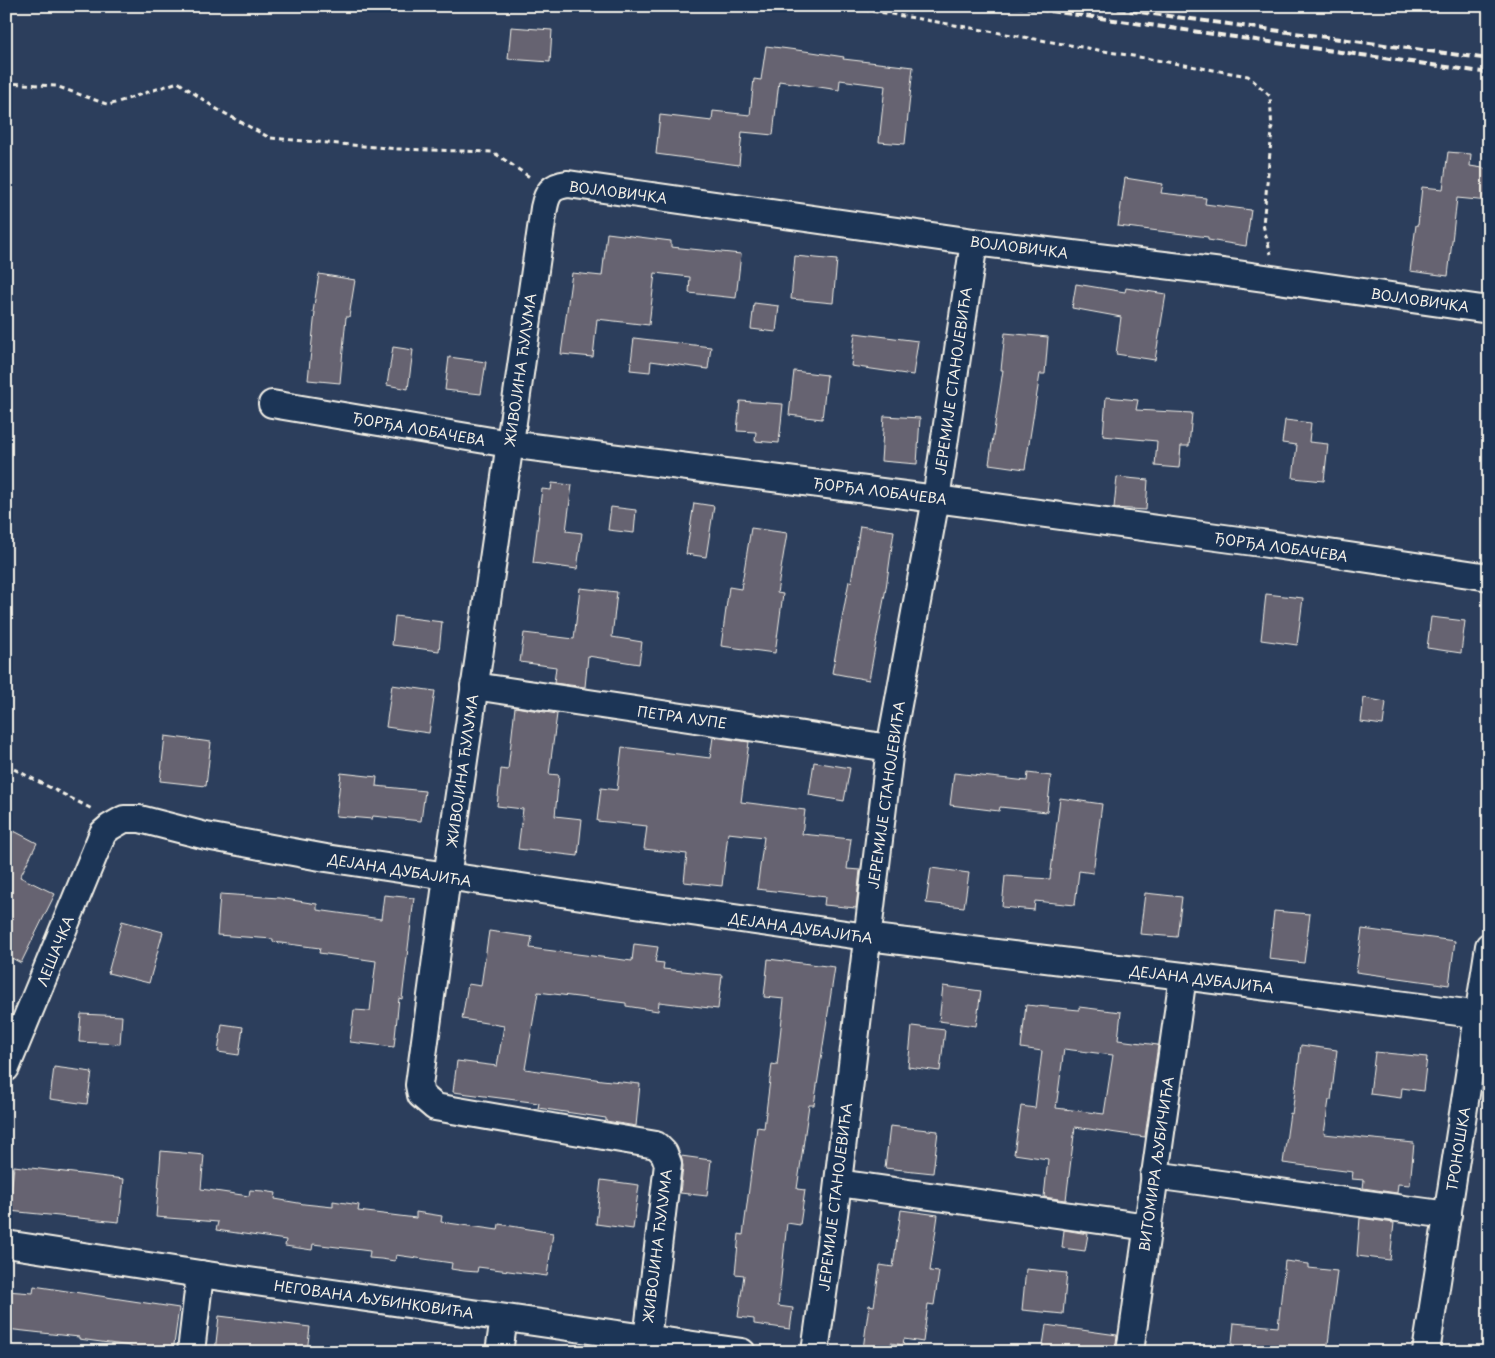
<svg xmlns="http://www.w3.org/2000/svg" width="1495" height="1358" viewBox="0 0 1495 1358" font-family="'Playpen Sans',sans-serif">
<style>
.building{fill:#666371;stroke:#f4f1e8;fill-rule:evenodd}
.lines{fill:none;stroke-linecap:round;stroke-linejoin:round}
.minor-casing{stroke:#f4f1e8;stroke-width:30}
.path{stroke:#f4f1e8;stroke-width:3;stroke-dasharray:5 4;stroke-linecap:butt}
.minor{stroke:#1d3557;stroke-width:26}
.rail{stroke:#f4f1e8;stroke-width:4;stroke-dasharray:8 4;stroke-linecap:butt}
.labels{text-anchor:middle;dominant-baseline:central;stroke-width:4;stroke-linejoin:round;paint-order:stroke}
.street-label{font-size:14px;fill:#f4f1e8;stroke:#1d3557}
</style>
<rect width="100%" height="100%" fill="#2c3e5c"/>
<filter id="ink" filterUnits="userSpaceOnUse"><feTurbulence type="fractalNoise" baseFrequency=".02" numOctaves="2"/><feDisplacementMap in="SourceGraphic" scale="10" xChannelSelector="R" yChannelSelector="G"/><feConvolveMatrix kernelMatrix="1 2 1 2 8 2 1 2 1" color-interpolation-filters="sRGB"/></filter>
<g filter="url(#ink)">
<g class="building">
<polygon points="511,27 552,30 550,62 508,59"/>
<polygon points="766,46 812,52 844,57 843,59 913,67 905,144 879,142 885,86 840,80 839,90 779,81 773,135 742,132 739,165 656,154 660,115 712,121 713,111 750,115 754,79 761,80"/>
<polygon points="1448,152 1471,154 1470,166 1489,169 1489,201 1457,198 1448,276 1410,271 1416,225 1418,225 1422,187 1443,189"/>
<polygon points="1125,178 1163,184 1161,193 1206,198 1205,204 1251,210 1246,246 1208,240 1208,237 1118,226"/>
<polygon points="607,233 671,241 671,247 741,254 736,298 689,293 690,277 655,273 649,325 597,319 593,357 561,354 572,273 602,276"/>
<polygon points="795,256 837,260 833,303 791,299"/>
<polygon points="319,274 355,280 349,317 346,317 340,383 308,380 315,312 313,312"/>
<polygon points="1076,284 1125,292 1126,288 1166,294 1155,360 1116,354 1121,317 1072,308"/>
<polygon points="754,303 779,306 776,332 751,329"/>
<polygon points="855,333 918,341 913,375 851,366"/>
<polygon points="1005,333 1048,337 1045,374 1040,374 1025,469 989,464 1003,370 1001,370"/>
<polygon points="634,338 711,347 708,369 651,361 650,372 630,370"/>
<polygon points="393,347 413,350 408,389 387,385"/>
<polygon points="449,357 486,362 481,394 445,390"/>
<polygon points="794,371 827,375 822,419 789,415"/>
<polygon points="1106,397 1138,400 1136,410 1192,413 1189,446 1181,446 1179,468 1155,466 1157,441 1103,436"/>
<polygon points="740,401 783,404 779,443 755,441 756,432 737,431"/>
<polygon points="884,416 920,418 917,464 881,461"/>
<polygon points="1285,420 1311,423 1309,442 1328,444 1324,481 1293,478 1297,445 1282,443"/>
<polygon points="1117,477 1148,480 1146,510 1114,508"/>
<polygon points="552,483 572,485 566,531 582,533 577,569 533,563 542,489 551,490"/>
<polygon points="694,503 714,506 706,557 686,554"/>
<polygon points="611,507 636,510 634,533 608,530"/>
<polygon points="860,526 894,531 886,588 869,680 832,673 849,581 851,582"/>
<polygon points="751,528 787,533 777,593 783,594 775,653 721,646 729,587 741,589"/>
<polygon points="580,588 617,592 612,637 642,642 639,664 588,656 585,687 554,683 556,667 520,662 524,633 574,639"/>
<polygon points="1266,594 1303,598 1297,645 1261,640"/>
<polygon points="395,616 442,622 439,651 392,645"/>
<polygon points="1431,617 1465,621 1461,653 1427,648"/>
<polygon points="392,685 435,691 429,733 386,727"/>
<polygon points="1364,698 1386,702 1383,725 1361,722"/>
<polygon points="515,707 557,714 549,774 559,775 555,816 582,819 578,856 518,849 523,809 497,806 501,769 508,770"/>
<polygon points="165,736 211,742 206,786 160,781"/>
<polygon points="713,737 749,742 741,802 805,810 802,834 851,839 847,869 860,870 856,908 824,905 825,897 757,889 764,837 728,833 722,886 684,882 687,854 644,849 647,826 597,821 601,788 617,790 622,747 710,758"/>
<polygon points="814,762 850,768 844,801 809,795"/>
<polygon points="341,773 377,777 376,786 425,791 421,821 373,816 372,819 336,816"/>
<polygon points="954,773 1027,781 1028,773 1051,776 1047,812 1000,807 999,811 950,805"/>
<polygon points="1060,798 1102,804 1093,873 1079,871 1075,905 1035,901 1034,910 1002,907 1005,876 1050,879"/>
<polygon points="14,831 37,843 20,877 55,894 21,963 6,955 6,846"/>
<polygon points="931,868 969,873 964,907 926,903"/>
<polygon points="1145,893 1182,897 1177,937 1140,934"/>
<polygon points="220,894 279,898 317,904 317,910 381,919 384,895 414,898 402,999 399,998 394,1047 350,1042 354,1010 370,1011 376,961 319,953 320,948 273,942 273,939 217,935"/>
<polygon points="1274,911 1310,914 1304,963 1269,959"/>
<polygon points="122,921 163,932 149,983 108,973"/>
<polygon points="1362,929 1455,941 1449,985 1356,972"/>
<polygon points="489,931 532,937 530,948 632,961 634,944 658,947 655,962 664,963 663,969 722,975 718,1009 659,1002 658,1011 626,1006 626,1003 538,992 525,1069 602,1080 640,1084 636,1126 606,1121 606,1118 538,1108 539,1103 453,1092 457,1061 497,1066 504,1026 462,1019 468,984 481,986"/>
<polygon points="768,959 835,967 814,1105 809,1105 797,1189 805,1190 800,1225 787,1223 778,1306 793,1308 790,1329 754,1324 754,1319 738,1317 744,1275 735,1274 739,1234 743,1235 757,1127 764,1128 772,1064 777,1065 784,999 764,997"/>
<polygon points="943,986 981,991 976,1026 939,1021"/>
<path d="M1026,1005l53,5v-3l42,5 -3,28 40,5 -13,92 -70,-10 -9,73 -22,-3 4,-38 -34,-5 7,-48 14,2 7,-57 -21,-3zM1064,1049l49,6 -9,59 -48,-6z"/>
<polygon points="81,1014 122,1016 120,1044 79,1042"/>
<polygon points="222,1024 243,1027 239,1055 218,1052"/>
<polygon points="912,1026 945,1030 940,1071 908,1067"/>
<polygon points="1301,1045 1337,1050 1331,1100 1329,1100 1324,1134 1414,1143 1410,1185 1398,1184 1397,1193 1363,1188 1364,1180 1352,1179 1353,1172 1283,1163 1290,1113 1292,1114"/>
<polygon points="1375,1052 1427,1057 1423,1091 1402,1088 1401,1098 1370,1094"/>
<polygon points="54,1067 92,1072 87,1104 50,1099"/>
<polygon points="890,1126 938,1131 933,1173 885,1168"/>
<polygon points="161,1151 204,1155 201,1189 249,1196 250,1190 263,1191 276,1193 275,1199 304,1204 333,1207 333,1201 359,1205 358,1211 416,1218 416,1212 442,1216 441,1222 498,1230 499,1224 553,1233 547,1276 478,1267 477,1272 464,1271 451,1269 452,1263 396,1255 395,1261 381,1259 369,1258 370,1251 313,1244 312,1250 285,1246 286,1240 216,1230 218,1222 156,1217"/>
<polygon points="681,1156 711,1160 707,1196 680,1193 683,1166"/>
<polygon points="14,1166 124,1179 119,1222 9,1211"/>
<polygon points="601,1180 639,1185 633,1229 596,1224"/>
<polygon points="901,1210 938,1215 930,1271 939,1272 934,1305 928,1304 923,1342 904,1339 903,1345 891,1343 890,1352 863,1349 869,1305 874,1306 880,1265 893,1267"/>
<polygon points="1360,1218 1394,1223 1390,1260 1357,1256"/>
<polygon points="1064,1230 1088,1234 1085,1251 1062,1248"/>
<polygon points="1285,1261 1309,1264 1309,1268 1337,1271 1327,1352 1231,1352 1234,1323 1278,1327"/>
<polygon points="1026,1269 1067,1273 1063,1314 1022,1310"/>
<polygon points="34,1286 179,1308 173,1352 131,1348 131,1346 79,1339 79,1337 6,1329 6,1291 33,1293"/>
<polygon points="219,1316 310,1327 307,1352 215,1352"/>
<polygon points="1046,1325 1117,1335 1115,1352 1042,1352"/>
</g>
<g class="lines">
<g class="minor-casing">
<g id="minor">
<polyline points="272,404 509,444 936,499 1261,543 1489,577"/>
<polyline points="474,686 890,748"/>
<polyline points="6,1068 103,833 110,827 124,819 140,819 206,836 326,858 642,905 867,937 1183,976 1489,1016"/>
<polyline points="1154,1175 1448,1215"/>
<polyline points="838,1183 1148,1227"/>
<polyline points="6,1244 200,1274 742,1352"/>
<path d="M647,1339l21,-175 -4,-11 -8,-8 -221,-38 -14,-12 -2,-10 28,-208 97,-669c3,-15 7,-22 24,-24l406,58 248,30 267,38"/>
<polyline points="191,1352 200,1274"/>
<polyline points="499,1352 504,1318"/>
<polyline points="815,1352 835,1207 890,748 936,499 974,242"/>
<polyline points="1130,1352 1183,976"/>
<polyline points="1426,1352 1489,946"/>
</g>
</g>
<g class="path">
<polyline points="837,6 891,14 1248,76 1270,96 1272,131 1263,225 1271,254"/>
<polyline points="6,83 56,86 109,105 178,82 215,108 270,138 398,149 493,152 531,178"/>
<polyline points="6,765 94,810"/>
</g>
<use href="#minor" class="minor"/>
<g class="rail">
<polyline points="1015,6 1489,73"/>
<polyline points="1094,6 1489,59"/>
</g>
</g>
</g>
<g class="labels">
<g class="street-label">
<text transform="translate(618 192) rotate(7)">ВОЈЛОВИЧКА</text>
<text transform="translate(1019 247) rotate(7)">ВОЈЛОВИЧКА</text>
<text transform="translate(1420 300) rotate(8)">ВОЈЛОВИЧКА</text>
<text transform="translate(520 370) rotate(-82)">ЖИВОЈИНА ЋУЛУМА</text>
<text transform="translate(953 381) rotate(-82)">ЈЕРЕМИЈЕ СТАНОЈЕВИЋА</text>
<text transform="translate(419 429) rotate(10)">ЂОРЂА ЛОБАЧЕВА</text>
<text transform="translate(880 491) rotate(7)">ЂОРЂА ЛОБАЧЕВА</text>
<text transform="translate(1281 547) rotate(8)">ЂОРЂА ЛОБАЧЕВА</text>
<text transform="translate(682 717) rotate(8)">ПЕТРА ЛУПЕ</text>
<text transform="translate(462 771) rotate(-82)">ЖИВОЈИНА ЋУЛУМА</text>
<text transform="translate(886 795) rotate(-82)">ЈЕРЕМИЈЕ СТАНОЈЕВИЋА</text>
<text transform="translate(400 870) rotate(9)">ДЕЈАНА ДУБАЈИЋА</text>
<text transform="translate(801 928) rotate(8)">ДЕЈАНА ДУБАЈИЋА</text>
<text transform="translate(55 951) rotate(-68)">ЛЕШАЧКА</text>
<text transform="translate(1202 979) rotate(7)">ДЕЈАНА ДУБАЈИЋА</text>
<text transform="translate(1458 1149) rotate(-81)">ТРОНОШКА</text>
<text transform="translate(1156 1164) rotate(-82)">ВИТОМИРА ЉУБИЧИЋА</text>
<text transform="translate(835 1197) rotate(-83)">ЈЕРЕМИЈЕ СТАНОЈЕВИЋА</text>
<text transform="translate(657 1246) rotate(-83)">ЖИВОЈИНА ЋУЛУМА</text>
<text transform="translate(374 1299) rotate(8)">НЕГОВАНА ЉУБИНКОВИЋА</text>
</g>
</g>
<rect width="1495" height="1358" fill="none" stroke="#1d3557" stroke-width="25"/>
<rect x="12" y="12" width="1470" height="1333" fill="none" stroke="#f4f1e8" stroke-width="2" filter="url(#ink)"/>
</svg>
